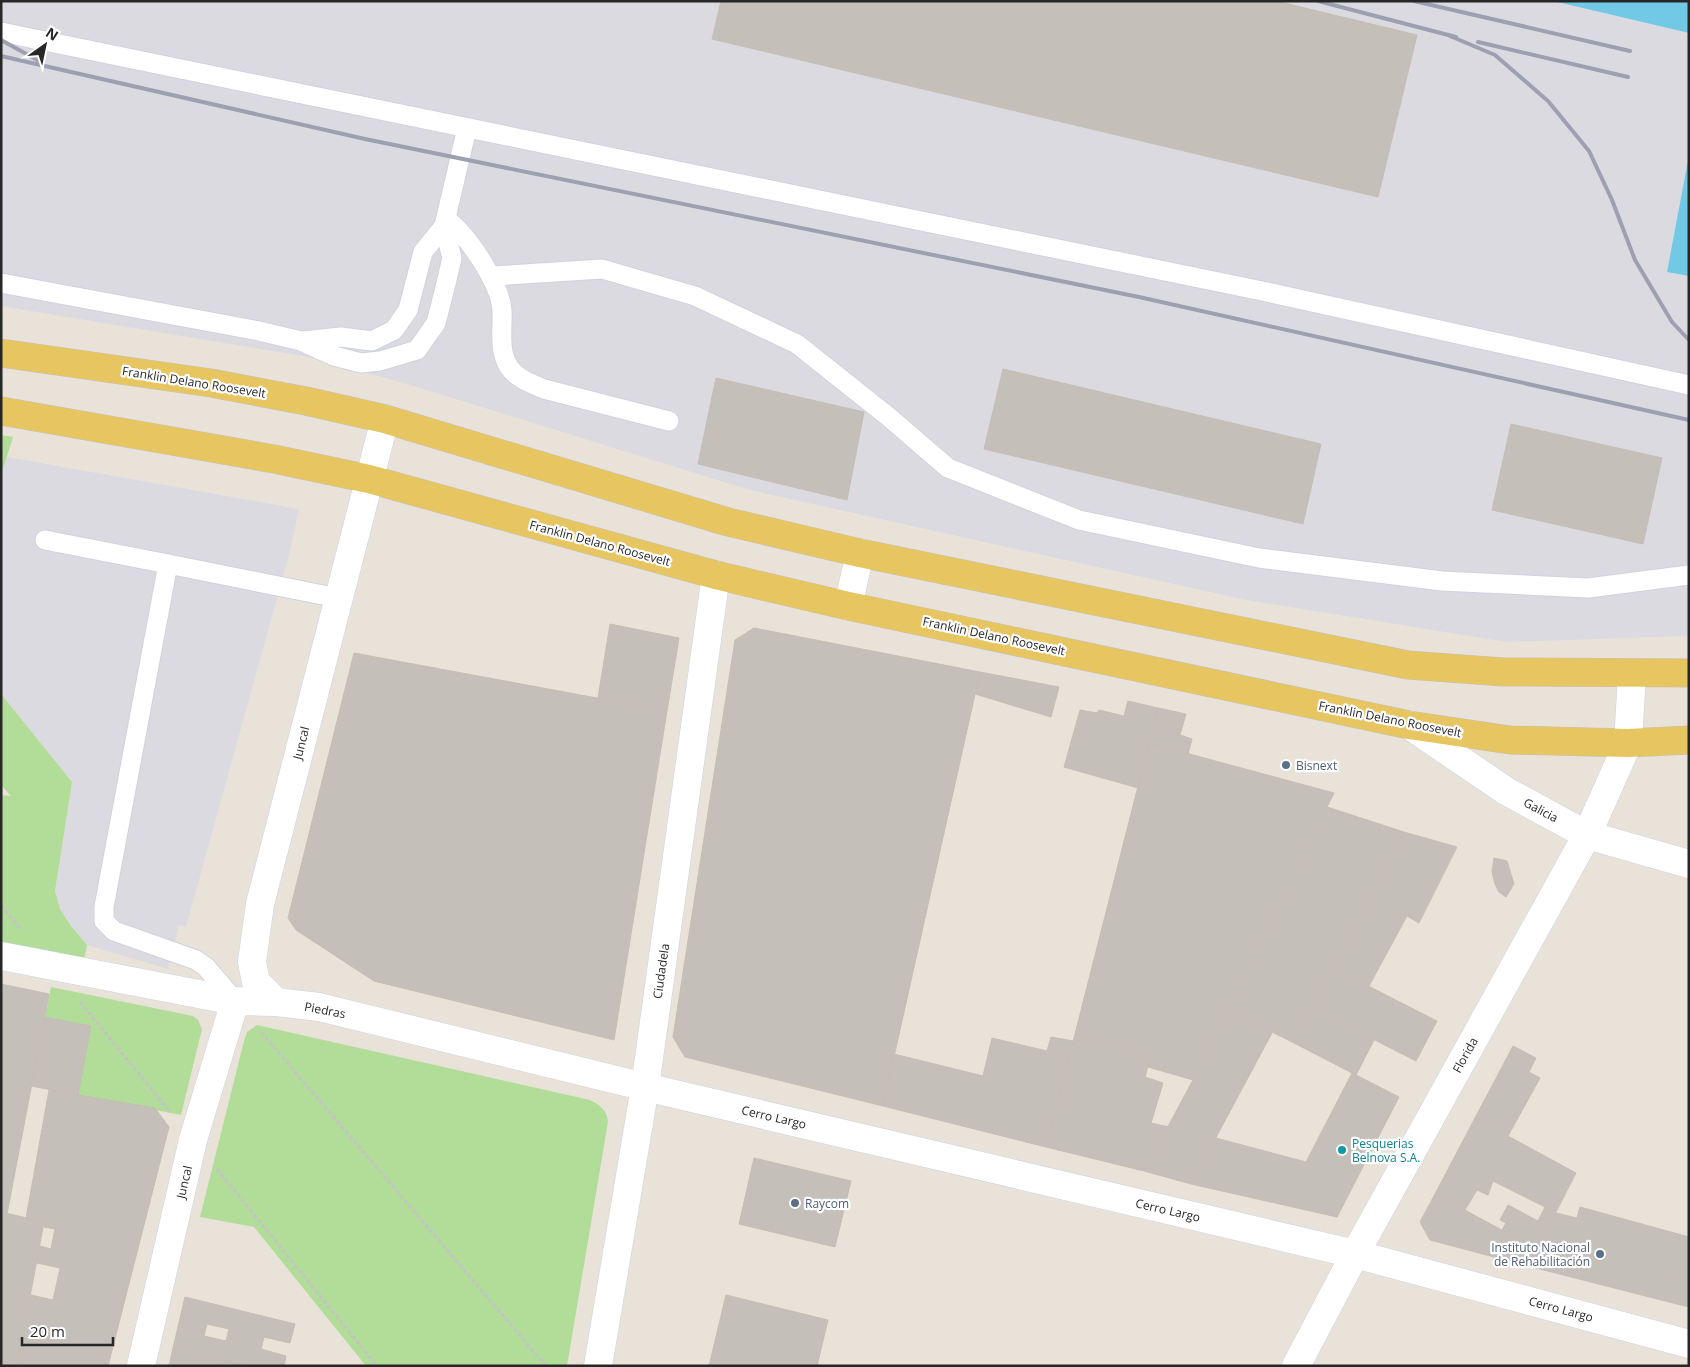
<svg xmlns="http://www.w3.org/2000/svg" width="1690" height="1367" viewBox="0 0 1690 1367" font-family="'Open Sans',sans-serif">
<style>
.industrial{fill:#dcdae1}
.green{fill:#b1dd98}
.water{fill:#71c9e6}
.building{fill:#c4bfb9;stroke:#c4beb3;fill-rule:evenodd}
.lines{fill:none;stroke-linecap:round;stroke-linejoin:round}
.lane-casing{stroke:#cfd2e0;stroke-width:21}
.street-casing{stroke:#cfd2e0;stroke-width:29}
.primary-casing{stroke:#c3c3c3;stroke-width:29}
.path{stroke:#c3c3c3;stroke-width:3;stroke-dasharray:4 2.5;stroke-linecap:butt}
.lane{stroke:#fff;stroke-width:19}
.street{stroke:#fff;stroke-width:28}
.primary{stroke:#e7c560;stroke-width:28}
.rail{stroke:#9da0b1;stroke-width:4}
.service-dot{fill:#5c6f8a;stroke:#fff;stroke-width:2}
.culture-dot{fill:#0f9aa8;stroke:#fff;stroke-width:2}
.labels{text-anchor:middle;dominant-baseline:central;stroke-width:4.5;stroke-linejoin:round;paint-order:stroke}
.street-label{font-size:12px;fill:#272727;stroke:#fff}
.service-label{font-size:12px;fill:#4e5e75;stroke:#fff;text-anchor:start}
.culture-label{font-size:12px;fill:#0d838f;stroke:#fff;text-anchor:start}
</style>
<rect width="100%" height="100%" fill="#e9e2d9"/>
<g class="industrial">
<polygon points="1,1 1553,1 1689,33 1689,155 1667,272 1689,276 1689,636 1507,642 1246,600 750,490 407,384 309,357 1,306"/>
<polygon points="7,457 299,509 290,551 186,927 179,925 168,969 87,945 71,926 60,909 55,891 72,782 1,694 1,475"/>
</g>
<g class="green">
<polygon points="1,435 13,437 1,475"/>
<polygon points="1,694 72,782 55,891 60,909 71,926 87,945 84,960 1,943 1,795 11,796 1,785"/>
<polygon points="51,987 193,1016 198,1020 202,1029 181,1115 78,1095 91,1026 45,1017"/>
<path d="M257,1025l333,75c10,5 17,10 18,22l-41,244h-201l-112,-139 -54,-10 44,-176 3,-9z"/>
</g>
<g class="water">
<polygon points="1553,1 1689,1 1689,33"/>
<polygon points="1689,155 1689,276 1667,272"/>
</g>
<g class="building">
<polygon points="721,1 1276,1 1417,35 1378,197 712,39"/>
<polygon points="1003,369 1321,444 1303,524 984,449"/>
<polygon points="716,378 864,412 847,500 698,464"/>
<polygon points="1511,424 1662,458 1643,544 1492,510"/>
<polygon points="610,624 679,638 667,711 598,698"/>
<polygon points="754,628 980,672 883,1106 685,1057 673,1037 735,640"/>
<polygon points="354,653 667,711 614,1040 374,981 296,930 288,918"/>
<polygon points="980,672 1059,687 1051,717 975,694"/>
<polygon points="1128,701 1158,708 1138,788 1064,767 1080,710 1097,713 1099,710 1124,716"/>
<polygon points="1158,708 1186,714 1180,735 1192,739 1188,754 1149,743"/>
<polygon points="1149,743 1334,793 1193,1080 1148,1067 1151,1055 1075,1034"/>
<polygon points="1327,807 1404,832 1294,1043 1228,1010"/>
<polygon points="1404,832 1457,847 1419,923 1407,916 1369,986 1333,968"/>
<polygon points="1494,858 1507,861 1514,884 1506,897 1499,892 1495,884 1492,872"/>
<polygon points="1333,968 1437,1021 1416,1061 1312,1008"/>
<polygon points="1,984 49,994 7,1214 1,1212"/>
<polygon points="1312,1008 1374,1040 1356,1075 1294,1043"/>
<polygon points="1228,1010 1272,1033 1191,1184 1144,1171 1193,1080"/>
<polygon points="45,1017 91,1026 78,1095 31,1086"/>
<polygon points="1075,1034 1151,1055 1145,1077 1163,1083 1151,1123 1169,1127 1144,1171 1046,1147"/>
<polygon points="1051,1037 1073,1041 1046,1147 883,1106 894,1054 983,1076 992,1038 1047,1051"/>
<polygon points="1513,1046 1536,1058 1529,1072 1540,1078 1508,1136 1475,1118"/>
<polygon points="1352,1073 1399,1097 1337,1217 1191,1184 1216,1138 1306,1162"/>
<polygon points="49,1090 155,1108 169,1127 108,1366 17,1366 31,1295 53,1300 60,1268 37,1263 40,1246 51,1249 55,1229 44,1227 44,1222 26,1218"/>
<polygon points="1475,1118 1576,1173 1537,1249 1502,1230 1506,1223 1500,1220 1508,1205 1538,1221 1545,1207 1493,1181 1488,1195 1477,1190 1465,1210 1435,1194"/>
<polygon points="754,1158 851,1181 835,1247 739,1224"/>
<polygon points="1435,1194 1537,1249 1528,1266 1430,1240 1420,1222"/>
<polygon points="1580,1207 1689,1237 1689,1256 1665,1301 1528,1266 1556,1213 1577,1218"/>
<polygon points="1,1212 44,1222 17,1366 1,1366"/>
<polygon points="1689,1256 1689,1307 1665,1301"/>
<polygon points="726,1295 828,1320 817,1366 709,1366"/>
<path d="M185,1297l110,27 -5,19 -26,-6 -3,12 25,7 -2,10h-39l-72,-18zM207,1324l22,5 -3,12 -22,-5z"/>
<polygon points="173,1348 245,1366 169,1366"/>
</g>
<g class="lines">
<g class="lane-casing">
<g id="lane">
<polyline points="1,32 1267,292 1689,385"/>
<path d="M446,219c21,15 55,65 56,92 1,18 -4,39 7,56 7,11 23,17 35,22l125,32"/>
<polyline points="493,276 602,269 695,296 797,344 890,418 948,468 1079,520 1259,558 1442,581 1588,588 1689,575"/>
<polyline points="1,283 259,331 301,341 334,356 361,363 380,361 417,350 436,323 445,288 452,258 444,226 467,128"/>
<polyline points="303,341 341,337 372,341 394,330 408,310 423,252 444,226"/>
<polyline points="45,540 168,564"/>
<polyline points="235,1001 206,967 196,960 114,931 104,921 104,907 168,564 338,598"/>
</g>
</g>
<g class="street-casing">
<g id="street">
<polyline points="848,606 860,553"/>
<polyline points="1409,725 1506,791 1587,835 1689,864"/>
<polyline points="1,956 235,1001 276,1002 319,1007 645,1087 1355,1254 1689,1344"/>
<polyline points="276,1002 256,982 252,962 260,904 385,419"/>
<polyline points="141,1366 193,1140 235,1001"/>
<polyline points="598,1366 645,1087 716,575"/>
<polyline points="1296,1366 1355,1254 1587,835 1628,743 1632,674"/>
</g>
</g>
<g class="primary-casing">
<g id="primary">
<polyline points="1,353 211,383 306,401 385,419 728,522 860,553 1408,665 1503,672 1689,673"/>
<polyline points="1,411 274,459 369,479 716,575 848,606 1409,725 1510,740 1628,743 1689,740"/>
</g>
</g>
<g class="path">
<polyline points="1,905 21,930"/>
<polyline points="80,1002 170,1112"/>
<polyline points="261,1032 546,1366"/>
<polyline points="217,1169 377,1366"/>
</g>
<use href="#lane" class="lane"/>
<use href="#street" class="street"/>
<use href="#primary" class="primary"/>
<g class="rail">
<polyline points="1318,1 1456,37"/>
<polyline points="1414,1 1630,51"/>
<polyline points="1450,36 1495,55 1548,101 1589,151 1612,200 1635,260 1672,322 1689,340"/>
<polyline points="1,40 41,62"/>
<polyline points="1478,42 1628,77"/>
<polyline points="1,56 365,139 1139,297 1689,420"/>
</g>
</g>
<g class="service-dot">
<circle cx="1286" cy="765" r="5"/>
<circle cx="795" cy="1203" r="5"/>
<circle cx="1600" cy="1254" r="5"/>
</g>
<circle class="culture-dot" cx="1342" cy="1150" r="5"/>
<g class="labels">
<g class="street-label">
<text transform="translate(194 382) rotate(9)">Franklin Delano Roosevelt</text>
<text transform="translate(600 543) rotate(15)">Franklin Delano Roosevelt</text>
<text transform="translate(994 636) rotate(12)">Franklin Delano Roosevelt</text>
<text transform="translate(1390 719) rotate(11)">Franklin Delano Roosevelt</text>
<text transform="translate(301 743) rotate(-76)">Juncal</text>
<text transform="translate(1541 810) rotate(28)">Galicia</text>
<text transform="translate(661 971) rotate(-82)">Ciudadela</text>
<text transform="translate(325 1010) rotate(11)">Piedras</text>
<text transform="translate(1465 1055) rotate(-61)">Florida</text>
<text transform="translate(774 1117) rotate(13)">Cerro Largo</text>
<text transform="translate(184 1182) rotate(-77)">Juncal</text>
<text transform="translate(1168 1210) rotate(13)">Cerro Largo</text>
<text transform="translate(1561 1309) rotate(15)">Cerro Largo</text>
</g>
<g class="service-label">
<text x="1296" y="765">Bisnext</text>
<text x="805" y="1203">Raycom</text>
<text x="1590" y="1247" text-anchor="end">Instituto Nacional<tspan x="1590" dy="14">de Rehabilitación</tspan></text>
</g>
<g class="culture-label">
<text x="1352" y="1143">Pesquerias<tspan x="1352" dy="14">Belnova S.A.</tspan></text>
</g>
</g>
<rect width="1690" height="1367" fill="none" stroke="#272727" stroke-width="5"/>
<g transform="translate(45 45) rotate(33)" stroke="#ffffff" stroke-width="4" paint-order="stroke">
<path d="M0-4L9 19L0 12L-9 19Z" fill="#272727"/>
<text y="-8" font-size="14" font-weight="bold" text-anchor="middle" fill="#272727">N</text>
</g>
<path d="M22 1337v8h91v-8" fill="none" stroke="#272727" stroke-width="2.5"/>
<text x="30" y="1337" font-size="15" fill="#272727" stroke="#ffffff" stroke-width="4" paint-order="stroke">20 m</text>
</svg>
